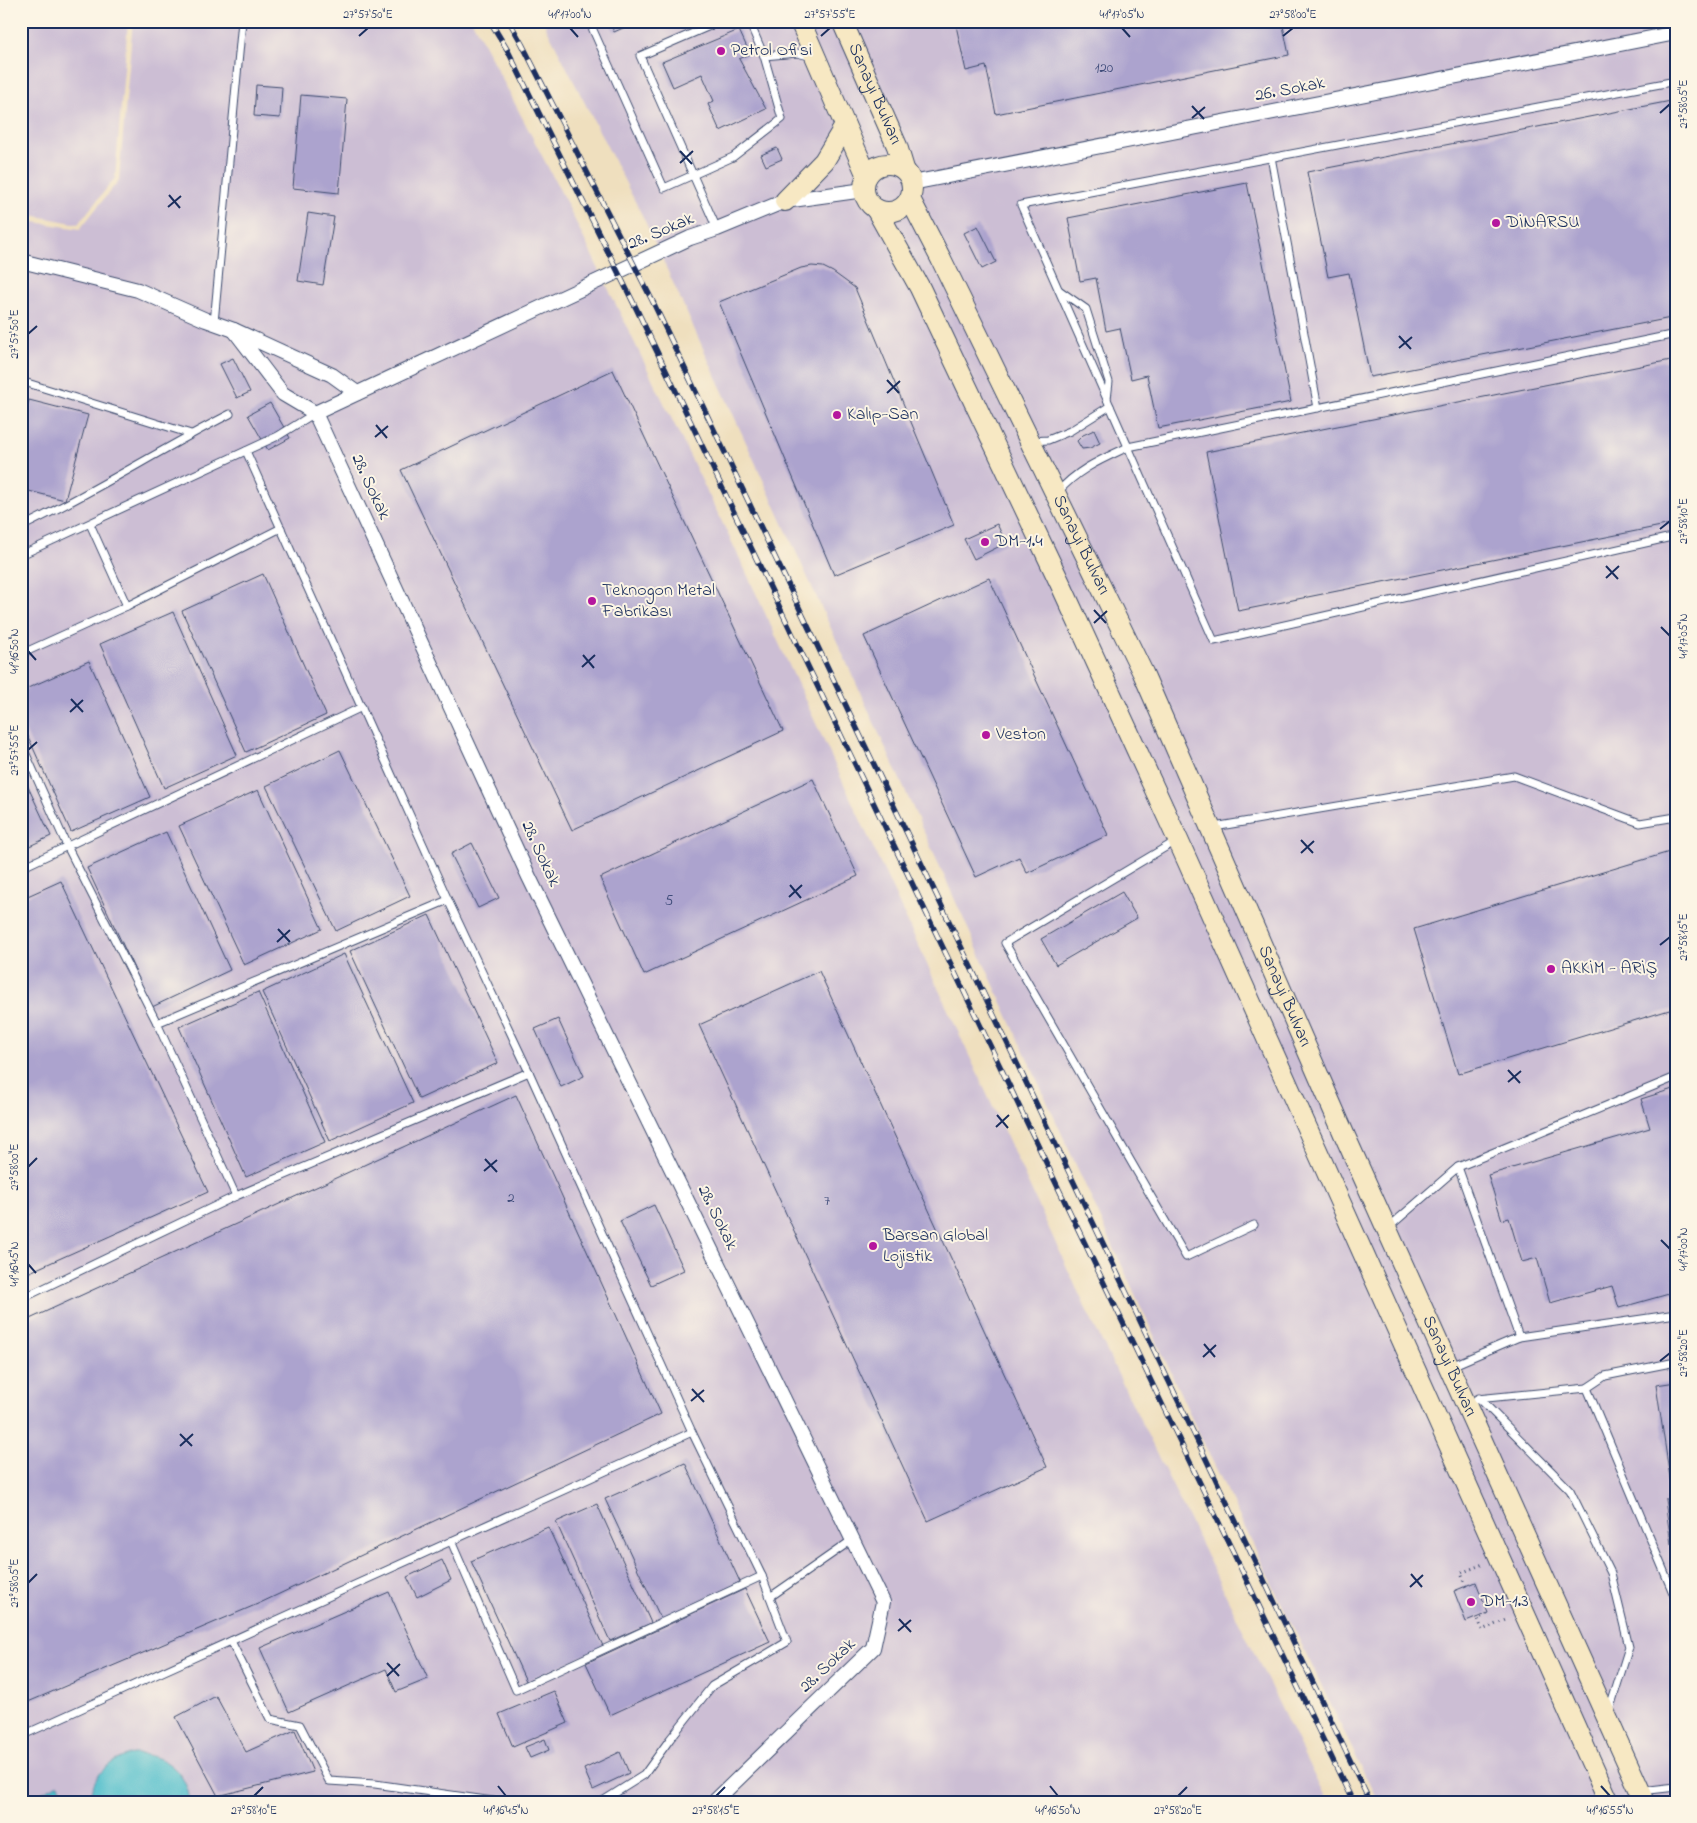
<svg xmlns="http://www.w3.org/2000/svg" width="1697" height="1823" viewBox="0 0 1697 1823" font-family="'Indie Flower',sans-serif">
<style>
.industrial{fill:#ccbed4}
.water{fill:#54c0cd;stroke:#387896}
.building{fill:#aca3ce}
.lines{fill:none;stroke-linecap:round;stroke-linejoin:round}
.service-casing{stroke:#3b496c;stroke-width:9}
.minor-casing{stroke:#3b496c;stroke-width:16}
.secondary-casing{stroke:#3b496c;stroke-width:22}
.path{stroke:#3b496c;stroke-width:3;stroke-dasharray:1 4;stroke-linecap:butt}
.service{stroke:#fff;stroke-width:7}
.minor{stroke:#fff;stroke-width:14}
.secondary{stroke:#f7e8c3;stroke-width:20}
.rail-casing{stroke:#1b2f5e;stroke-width:5.5}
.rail{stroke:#fcf5e5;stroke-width:4;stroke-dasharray:11;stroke-linecap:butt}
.ticks{fill:none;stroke:#1b2f5e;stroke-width:2}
.poi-dot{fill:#b5179e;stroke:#fcf5e5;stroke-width:2}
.labels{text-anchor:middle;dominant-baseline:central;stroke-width:4;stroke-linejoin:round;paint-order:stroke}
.number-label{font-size:15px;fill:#3f4c7a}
.poi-label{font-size:18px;fill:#1b2f5e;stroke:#fcf5e5;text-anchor:start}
.street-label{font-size:18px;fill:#1b2f5e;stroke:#fcf5e5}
.neatline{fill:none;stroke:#1b2f5e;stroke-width:2}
.ticks-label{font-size:12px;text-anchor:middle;fill:#1b2f5e}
</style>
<rect width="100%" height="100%" fill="#fcf5e5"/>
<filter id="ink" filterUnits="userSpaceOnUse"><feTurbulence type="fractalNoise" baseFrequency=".02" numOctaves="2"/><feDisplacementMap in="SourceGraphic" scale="10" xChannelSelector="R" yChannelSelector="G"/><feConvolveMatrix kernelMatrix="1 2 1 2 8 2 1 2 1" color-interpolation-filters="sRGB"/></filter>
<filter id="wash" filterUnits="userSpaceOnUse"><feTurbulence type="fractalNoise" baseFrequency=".0096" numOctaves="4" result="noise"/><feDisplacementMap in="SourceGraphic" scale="20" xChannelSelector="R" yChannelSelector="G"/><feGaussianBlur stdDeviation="1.12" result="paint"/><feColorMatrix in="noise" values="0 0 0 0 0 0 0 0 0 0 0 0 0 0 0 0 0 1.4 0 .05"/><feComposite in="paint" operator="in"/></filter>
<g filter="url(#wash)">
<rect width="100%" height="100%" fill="#efdfbe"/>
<g class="industrial">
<polygon points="21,21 128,21 115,178 78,224 21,213"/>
<polygon points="133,21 472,21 566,202 741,561 1087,1311 1327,1802 21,1802 21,220 80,229 119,180"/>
<polygon points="543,21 1676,21 1676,1802 1378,1802 1192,1419 644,219"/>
</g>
<g class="water">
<path d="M133,1754c30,-1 54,17 57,48h-101c3,-26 19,-42 44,-48z"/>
<polygon points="59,1784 67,1802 24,1802"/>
</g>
<g id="blocks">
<g class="building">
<polygon points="609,21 639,21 614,32"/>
<polygon points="955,21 1282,21 1289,55 996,114 986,66 966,71"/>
<polygon points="739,30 750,54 739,59 766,109 720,131 708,104 714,101 702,74 673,87 662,62"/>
<polygon points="256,85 282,87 280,118 254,116"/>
<polygon points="301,95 347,99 339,193 293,188"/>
<polygon points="1676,100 1676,317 1370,377 1349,273 1328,277 1307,172"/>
<polygon points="777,148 782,159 766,166 761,155"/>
<polygon points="1247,183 1291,402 1158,428 1147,375 1131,379 1120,328 1106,331 1096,278 1080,281 1068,218"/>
<polygon points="308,213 334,217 323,285 298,281"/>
<polygon points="978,226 996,262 982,269 964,233"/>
<polygon points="812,266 823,267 833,272 855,288 954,525 834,575 719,302 801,268"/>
<polygon points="233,358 250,392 237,398 220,364"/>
<polygon points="1676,359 1676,523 1238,611 1206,452"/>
<polygon points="613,370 783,731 572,830 401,470"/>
<polygon points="29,400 88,415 65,500 21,489 21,427"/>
<polygon points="270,403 290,438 268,450 248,415"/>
<polygon points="1094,430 1100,443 1090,448 1082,449 1077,441 1083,435"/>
<polygon points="997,524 1006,543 974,559 964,539"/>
<polygon points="263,574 326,715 246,752 182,611"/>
<polygon points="989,578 1108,835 1027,873 1019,857 976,877 864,636"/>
<polygon points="173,612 237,755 164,788 100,644"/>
<polygon points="89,661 150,797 71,832 21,721 21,691"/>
<polygon points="340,750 410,896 336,931 266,786"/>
<polygon points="21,772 51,836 21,850"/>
<polygon points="813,779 858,876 644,975 600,878"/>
<polygon points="258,790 322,929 244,965 179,826"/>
<polygon points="166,832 230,970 152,1007 87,868"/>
<polygon points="472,843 499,898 478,908 451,854"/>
<polygon points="1676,850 1676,1008 1458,1074 1414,929"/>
<polygon points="61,881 208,1192 21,1276 21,899"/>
<polygon points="1122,892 1137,918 1056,965 1041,939"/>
<polygon points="429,915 498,1063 419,1099 350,951"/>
<polygon points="344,954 413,1103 330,1141 262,992"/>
<polygon points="819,971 1047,1467 928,1521 699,1025"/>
<polygon points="258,992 325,1142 246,1177 179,1027"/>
<polygon points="558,1019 584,1076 561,1087 535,1029"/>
<polygon points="1676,1088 1676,1292 1619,1308 1612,1286 1550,1303 1537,1258 1522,1262 1509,1218 1502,1220 1488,1175 1650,1128 1641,1099"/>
<polygon points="516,1095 661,1414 260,1603 21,1705 21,1323"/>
<polygon points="654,1205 684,1270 651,1285 620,1221"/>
<polygon points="1676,1382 1676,1544 1671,1544 1665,1499 1673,1498 1656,1385"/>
<polygon points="685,1463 740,1582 661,1619 605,1499"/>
<polygon points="597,1504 651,1623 610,1641 556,1522"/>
<polygon points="548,1527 603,1646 526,1681 471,1561"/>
<polygon points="442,1560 451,1580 417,1597 407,1577"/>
<polygon points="1476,1582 1488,1613 1466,1622 1454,1591"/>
<polygon points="745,1589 770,1642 610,1715 586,1663"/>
<polygon points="389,1592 428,1679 396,1692 386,1669 289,1712 260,1648"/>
<polygon points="554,1691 568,1723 513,1747 499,1714"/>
<polygon points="216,1696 246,1752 295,1730 313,1772 218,1796 176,1717"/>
<polygon points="545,1739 549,1750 530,1758 525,1747"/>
<polygon points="620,1752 629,1773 593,1790 584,1769"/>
</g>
</g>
</g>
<g filter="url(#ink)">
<use href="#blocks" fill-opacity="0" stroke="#3b496c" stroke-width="1"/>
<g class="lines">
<g class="service-casing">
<g id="service">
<polyline points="589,21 664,188 733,157 782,119 764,56"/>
<polyline points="749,21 764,56 797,53 813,57"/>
<polyline points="1676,81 1021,205 1214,641 1676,536"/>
<polyline points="1271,157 1318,408"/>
<polyline points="717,229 640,56 721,21"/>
<polyline points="1059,290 1086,309 1109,382 1107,399"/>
<polyline points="214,323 242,21"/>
<polyline points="21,381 191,434"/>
<polyline points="1032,441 1048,440 1070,431 1110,406"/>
<polyline points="246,451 448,900 529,1072 692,1432 762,1576 787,1642 712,1686 670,1739 644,1775 601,1802"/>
<path d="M1057,493c21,-24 43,-33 71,-46l548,-113"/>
<polyline points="90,524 127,606"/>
<path d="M21,527c72,-34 138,-77 209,-113"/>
<polyline points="21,555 278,436 315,413"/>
<polyline points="21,654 127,606 281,528"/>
<polyline points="21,743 67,846 157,1023 236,1196"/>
<polyline points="1214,827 1514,776 1640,823 1676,817"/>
<polyline points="1176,841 1005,943 1186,1257 1254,1225"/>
<polyline points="21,868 362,707"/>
<polyline points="157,1023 448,900"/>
<polyline points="1458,1167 1519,1337 1676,1314"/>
<polyline points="1389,1227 1458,1167 1676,1077"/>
<polyline points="21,1299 236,1196 529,1072"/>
<polyline points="1449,1367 1519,1337"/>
<polyline points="1587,1388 1676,1600"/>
<polyline points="1479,1398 1570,1490 1611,1573 1629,1647 1609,1711"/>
<polyline points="1477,1399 1587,1388 1605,1376 1676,1362"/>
<polyline points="451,1541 516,1690 762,1576"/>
<polyline points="770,1597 852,1540"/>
<polyline points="231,1641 270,1719 300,1725 329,1781 375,1784 500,1802"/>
<polyline points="21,1736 692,1432"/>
<polyline points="1641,1791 1676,1787"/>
</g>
</g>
<g class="minor-casing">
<g id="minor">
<polyline points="912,183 1676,33"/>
<polyline points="21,261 138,290 206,320 234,330"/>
<polyline points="315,413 283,394 234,330 332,375 357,393"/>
<polyline points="714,1802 873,1648 883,1602 529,877 315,413 690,238 717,229 785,201 864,190"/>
</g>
</g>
<g class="secondary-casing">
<g id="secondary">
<polyline points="800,21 867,176"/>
<path id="s1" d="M842,21l55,125 7,23"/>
<circle cx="888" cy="188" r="24"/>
<path id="s2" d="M910,199l31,60 202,414 201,461 301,668"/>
<polyline points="785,201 824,161 845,126"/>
<polyline points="876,209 920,288 1060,583 1178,840 1609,1802"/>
</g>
</g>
<g class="path">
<polyline points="1466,1586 1461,1573 1483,1564"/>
<polyline points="1486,1614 1478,1619 1482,1630 1508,1619"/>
</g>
<use href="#service" class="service"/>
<use href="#minor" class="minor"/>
<use href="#secondary" class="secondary"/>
<g class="rail-casing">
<g id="rail">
<polyline points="490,21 508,51 636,308 1353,1802"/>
<polyline points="509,21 522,44 653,302 1370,1802"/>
</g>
</g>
<use href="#rail" class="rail"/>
</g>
</g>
<path class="ticks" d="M570,28l8,9M1122,28l8,9M359,36l9,-8M821,36l9,-8M1283,36l10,-8M1192,106l12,13M1660,113l10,-9M1192,118l13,-11M680,151l12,13M680,163l13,-12M169,195l11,13M168,207l13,-11M28,334l9,-8M1399,336l12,13M1399,348l13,-11M887,380l12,13M887,393l13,-12M376,425l11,13M375,437l13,-11M1660,529l10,-8M1606,566l12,13M1606,578l13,-12M1094,610l12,13M1094,623l13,-12M1661,627l9,9M28,651l8,9M583,655l11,13M582,667l13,-12M71,699l12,13M70,712l13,-12M28,750l9,-8M1301,840l12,13M1301,853l13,-12M790,885l11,13M789,897l13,-12M278,929l12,13M277,942l13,-12M1660,945l10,-8M1508,1070l12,13M1508,1082l13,-11M997,1115l11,13M996,1127l13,-12M485,1159l12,13M28,1167l9,-9M484,1171l13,-11M1661,1240l9,9M28,1264l8,9M1204,1344l11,13M1203,1357l13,-12M1660,1361l10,-8M692,1389l12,13M691,1401l13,-11M180,1434l12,12M180,1446l13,-12M1411,1574l11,13M28,1583l9,-9M1410,1587l13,-12M899,1619l12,13M898,1631l13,-11M387,1663l12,13M387,1676l13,-12M498,1786l8,10M1050,1786l8,10M1601,1786l9,10M254,1796l9,-9M716,1796l9,-9M1178,1796l9,-9"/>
<g class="poi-dot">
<circle cx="721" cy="51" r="5"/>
<circle cx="1496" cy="223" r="5"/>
<circle cx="837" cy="415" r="5"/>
<circle cx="985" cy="542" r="5"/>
<circle cx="592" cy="601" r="5"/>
<circle cx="986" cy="735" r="5"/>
<circle cx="1551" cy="969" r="5"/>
<circle cx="873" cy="1246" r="5"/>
<circle cx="1471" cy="1602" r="5"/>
</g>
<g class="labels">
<g class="number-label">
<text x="1104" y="68">120</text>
<text x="669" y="901">5</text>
<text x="511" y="1198">2</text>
<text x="827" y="1201">7</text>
</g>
<g class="poi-label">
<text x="731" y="51">Petrol Ofisi</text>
<text x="1506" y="223">DİNARSU</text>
<text x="847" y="415">Kalıp-San</text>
<text x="995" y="542">DM-1.4</text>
<text x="602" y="591">Teknogon Metal<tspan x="602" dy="21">Fabrikası</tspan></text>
<text x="996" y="735">Veston</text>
<text x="1561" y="969">AKKİM - ARİŞ</text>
<text x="883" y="1236">Barsan Global<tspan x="883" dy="21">Lojistik</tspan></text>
<text x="1481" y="1602">DM-1.3</text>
</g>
<g class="street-label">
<text transform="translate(1290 90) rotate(-11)">26. Sokak</text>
<text stroke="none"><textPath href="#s1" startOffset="80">Sanayi Bulvarı</textPath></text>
<text transform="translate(661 232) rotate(-23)">28. Sokak</text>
<text transform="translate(370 487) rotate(65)">28. Sokak</text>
<text stroke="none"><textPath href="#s2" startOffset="386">Sanayi Bulvarı</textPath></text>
<text transform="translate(540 854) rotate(65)">28. Sokak</text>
<text stroke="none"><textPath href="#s2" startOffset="881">Sanayi Bulvarı</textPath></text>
<text transform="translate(717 1218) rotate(64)">28. Sokak</text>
<text stroke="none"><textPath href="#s2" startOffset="1286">Sanayi Bulvarı</textPath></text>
<text transform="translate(828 1666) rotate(-44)">28. Sokak</text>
</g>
</g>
<rect width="1697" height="1823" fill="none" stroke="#fcf5e5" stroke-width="55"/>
<rect x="28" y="28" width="1642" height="1768" class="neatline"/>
<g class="ticks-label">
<text x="368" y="18">27°57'50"E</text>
<text x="570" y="18">41°17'00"N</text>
<text x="830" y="18">27°57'55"E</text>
<text x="1122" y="18">41°17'05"N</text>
<text x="1293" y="18">27°58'00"E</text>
<text transform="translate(1683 104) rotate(-90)" y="4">27°58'05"E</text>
<text transform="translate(14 334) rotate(-90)" y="4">27°57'50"E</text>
<text transform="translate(1683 521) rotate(-90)" y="4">27°58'10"E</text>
<text transform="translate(1683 636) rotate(-90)" y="4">41°17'05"N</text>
<text transform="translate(14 651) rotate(-90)" y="4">41°16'50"N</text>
<text transform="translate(14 750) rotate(-90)" y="4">27°57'55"E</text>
<text transform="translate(1683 937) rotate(-90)" y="4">27°58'15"E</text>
<text transform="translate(14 1167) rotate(-90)" y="4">27°58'00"E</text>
<text transform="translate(1683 1249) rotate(-90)" y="4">41°17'00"N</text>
<text transform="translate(14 1264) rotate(-90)" y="4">41°16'45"N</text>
<text transform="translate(1683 1353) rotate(-90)" y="4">27°58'20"E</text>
<text transform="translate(14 1583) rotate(-90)" y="4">27°58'05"E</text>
<text x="254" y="1814">27°58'10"E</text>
<text x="506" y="1814">41°16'45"N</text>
<text x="716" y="1814">27°58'15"E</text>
<text x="1058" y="1814">41°16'50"N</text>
<text x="1178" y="1814">27°58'20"E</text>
<text x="1610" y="1814">41°16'55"N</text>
</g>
</svg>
